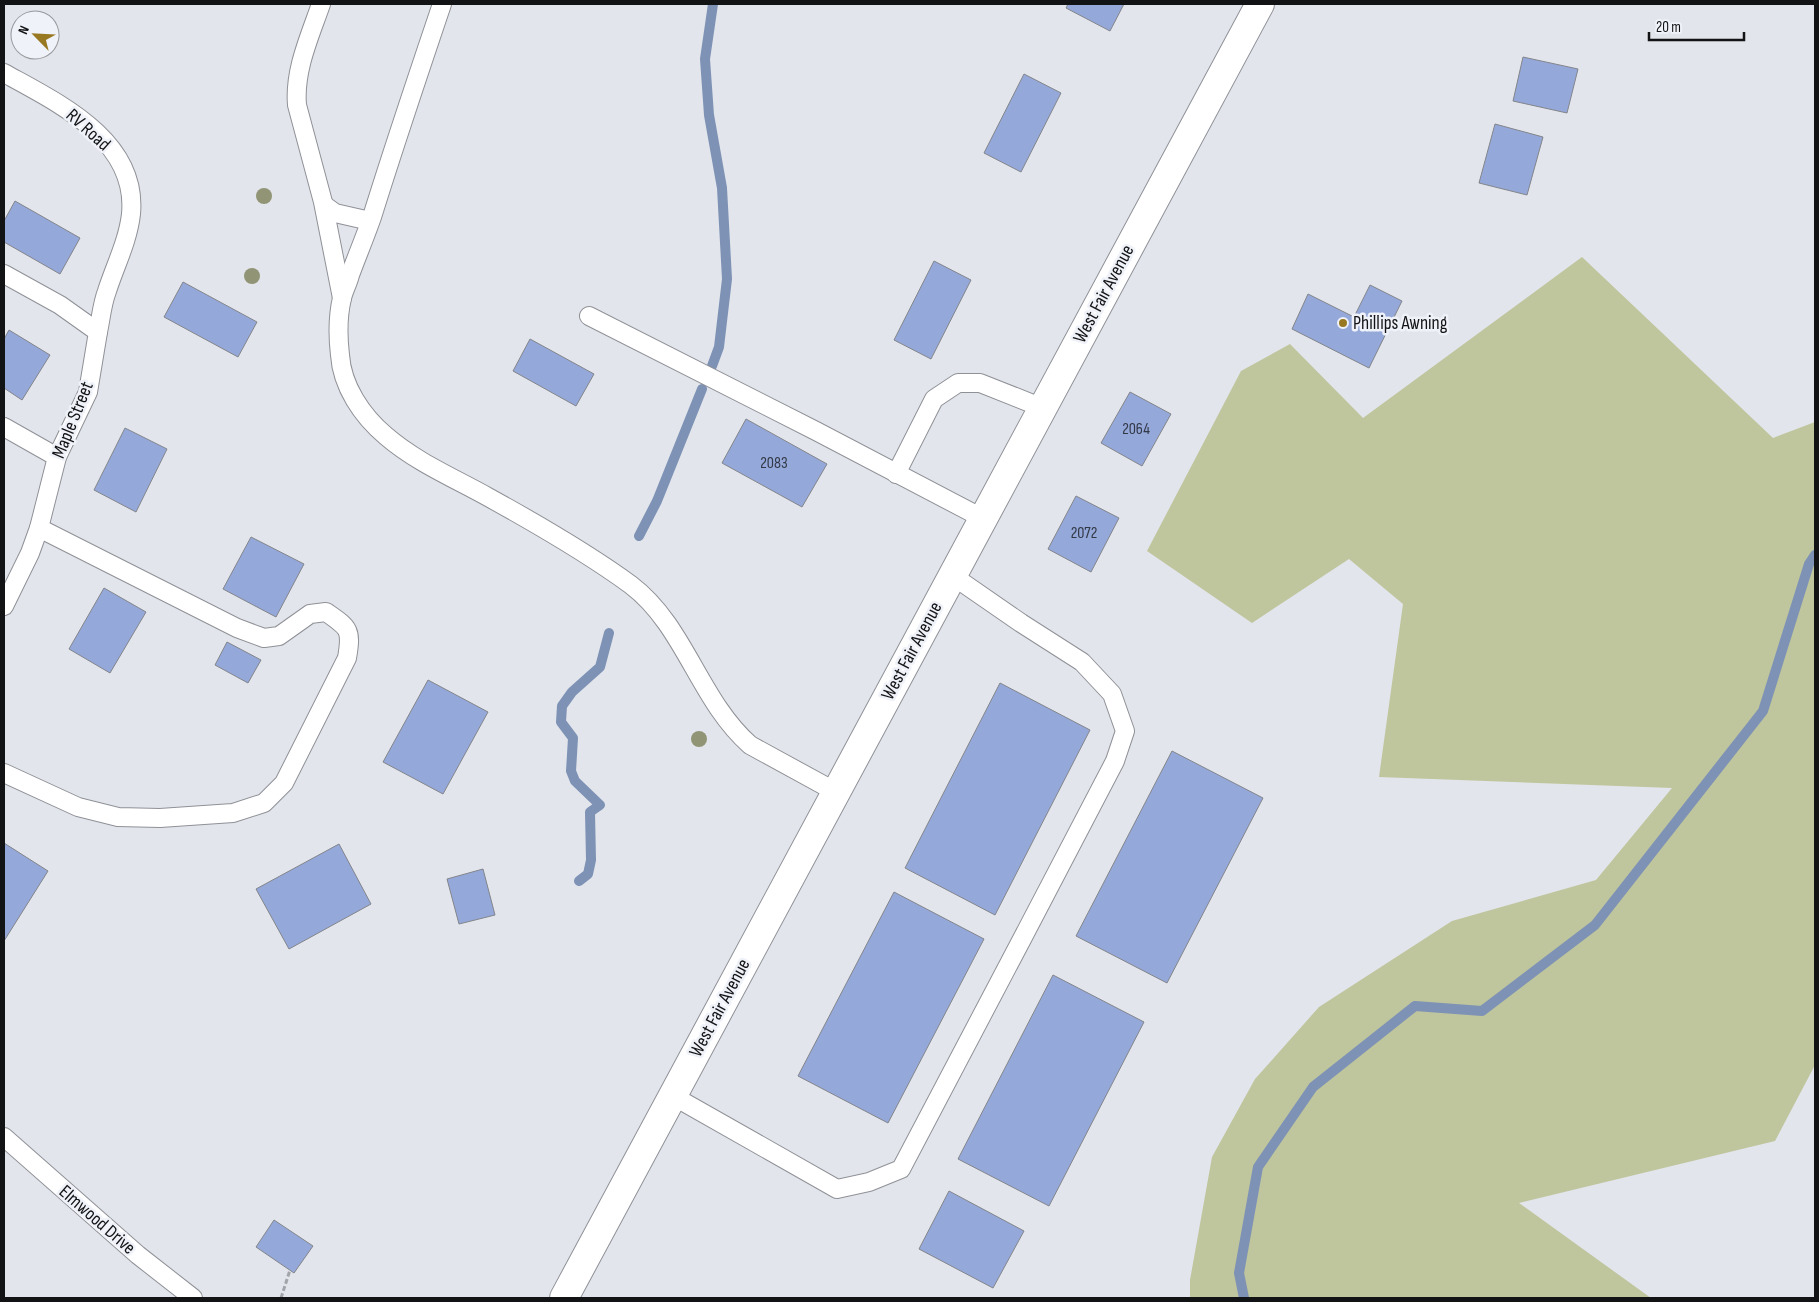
<svg xmlns="http://www.w3.org/2000/svg" width="1819" height="1302" viewBox="0 0 1819 1302" font-family="'Sofia Sans Condensed',sans-serif">
<style>
.green{fill:#bfc59d}
.lines{fill:none;stroke-linecap:round;stroke-linejoin:round}
.stream{stroke:#7e92b5;stroke-width:10}
.building{fill:#94a8d9;stroke:#83858b}
.service-casing{stroke:#8f9197;stroke-width:20}
.tertiary-casing{stroke:#8f9197;stroke-width:30}
.path{stroke:#a2a5aa;stroke-width:3;stroke-dasharray:5 2.5;stroke-linecap:butt}
.service{stroke:#fff;stroke-width:18}
.tertiary{stroke:#fff;stroke-width:28}
.tree{fill:#919575}
.poi-dot{fill:#987922;stroke:#f0f2f9;stroke-width:2}
.labels{text-anchor:middle;dominant-baseline:central;stroke-width:5;stroke-linejoin:round;paint-order:stroke}
.number-label{font-size:16px;fill:#323846}
.street-label{font-size:19px;fill:#121315;stroke:#f0f2f9}
.poi-label{font-size:19px;fill:#121315;stroke:#f0f2f9;text-anchor:start}
</style>
<rect width="100%" height="100%" fill="#e2e5eb"/>
<polygon class="green" points="1582,257 1773,438 1815,422 1815,1065 1775,1141 1519,1203 1651,1298 1190,1298 1190,1280 1212,1157 1255,1079 1319,1007 1452,921 1596,880 1672,788 1379,777 1403,604 1349,559 1252,623 1147,551 1241,371 1290,344 1363,418"/>
<g class="lines">
<g class="stream">
<polyline points="712,366 719,347 727,279 722,188 709,115 705,59 713,4"/>
<polyline points="639,536 657,501 702,389"/>
<polyline points="579,881 588,874 591,860 590,812 600,805 575,781 571,771 573,738 561,722 562,706 572,692 600,667 609,633"/>
<polyline points="1244,1298 1239,1273 1258,1167 1313,1087 1415,1006 1482,1011 1595,925 1763,711 1809,564 1815,555"/>
</g>
</g>
<g class="building">
<polygon points="1068,4 1124,4 1110,31 1066,8"/>
<polygon points="1523,57 1578,69 1567,113 1513,101"/>
<polygon points="1024,74 1061,93 1021,172 984,153"/>
<polygon points="1495,124 1543,137 1527,195 1479,183"/>
<polygon points="15,201 80,238 60,274 4,242 4,221"/>
<polygon points="934,261 971,280 931,359 894,340"/>
<polygon points="183,282 257,322 238,357 164,317"/>
<polygon points="1370,285 1402,301 1369,368 1292,329 1308,294 1354,317"/>
<polygon points="9,330 50,355 22,400 4,388 4,339"/>
<polygon points="530,339 594,374 576,406 513,371"/>
<polygon points="1130,392 1171,414 1142,466 1101,443"/>
<polygon points="746,419 827,464 802,507 722,463"/>
<polygon points="125,428 167,449 136,512 94,490"/>
<polygon points="1076,496 1119,518 1091,572 1048,549"/>
<polygon points="251,537 304,564 276,617 223,589"/>
<polygon points="104,588 146,612 110,673 69,649"/>
<polygon points="227,642 261,660 248,683 215,665"/>
<polygon points="428,680 488,712 443,794 383,762"/>
<polygon points="1000,683 1090,730 995,915 905,868"/>
<polygon points="1172,751 1263,798 1167,983 1076,936"/>
<polygon points="4,843 48,871 4,941"/>
<polygon points="339,844 371,904 289,949 256,889"/>
<polygon points="483,869 495,915 459,924 447,879"/>
<polygon points="894,892 984,939 888,1123 798,1076"/>
<polygon points="1053,975 1144,1022 1049,1206 958,1159"/>
<polygon points="949,1191 1024,1231 993,1288 919,1249"/>
<polygon points="274,1220 313,1246 294,1273 256,1247"/>
</g>
<g class="lines">
<g class="service-casing">
<g id="service">
<path d="M321,4c-11,32 -27,66 -24,101l26,97 19,96"/>
<path d="M442,4c-24,71 -48,142 -70,213 -7,20 -15,39 -22,58 -2,8 -6,15 -8,23 -4,17 -4,40 -2,57 2,31 22,61 46,81 30,26 68,42 102,61 49,27 98,55 143,88 54,41 68,115 119,160l86,47"/>
<path d="M4,73c54,30 134,67 127,141 -3,27 -16,52 -24,77 -5,13 -6,27 -9,41"/>
<polyline points="324,205 335,213 370,221"/>
<polyline points="4,274 60,305 98,332 88,392 57,457 39,528 30,553 4,606"/>
<polyline points="589,316 816,431 984,519"/>
<polyline points="4,427 57,457"/>
<polyline points="896,474 934,399 958,383 980,383 1043,408"/>
<path d="M4,773l74,34 40,10 42,1 73,-5 31,-10 20,-20 63,-125c5,-29 2,-30 -21,-46l-16,2 -31,22 -15,2 -27,-10 -198,-100"/>
<polyline points="673,1096 837,1189 869,1182 901,1169 1022,939 1115,761 1125,731 1112,694 1082,662 1021,623 953,576"/>
<polyline points="4,1137 138,1255 193,1298"/>
</g>
</g>
<g class="tertiary-casing">
<polyline id="tertiary" points="564,1298 1260,4"/>
</g>
<polyline class="path" points="281,1298 290,1270"/>
<use href="#service" class="service"/>
<use href="#tertiary" class="tertiary"/>
</g>
<g class="tree">
<circle cx="264" cy="196" r="8"/>
<circle cx="252" cy="276" r="8"/>
<circle cx="699" cy="739" r="8"/>
</g>
<circle class="poi-dot" cx="1343" cy="323" r="5"/>
<g class="labels">
<g class="number-label">
<text x="1136" y="429">2064</text>
<text x="774" y="463">2083</text>
<text x="1084" y="533">2072</text>
</g>
<g class="street-label">
<text transform="translate(88 130) rotate(42)">RV Road</text>
<text transform="translate(1104 294) rotate(-62)">West Fair Avenue</text>
<text transform="translate(73 420) rotate(-68)">Maple Street</text>
<text transform="translate(912 651) rotate(-62)">West Fair Avenue</text>
<text transform="translate(720 1008) rotate(-62)">West Fair Avenue</text>
<text transform="translate(97 1220) rotate(41)">Elmwood Drive</text>
</g>
<g class="poi-label">
<text x="1353" y="323">Phillips Awning</text>
</g>
</g>
<rect width="1819" height="1302" fill="none" stroke="#121315" stroke-width="10"/>
<g transform="translate(35 35) rotate(294)"><circle r="24" fill="#f0f2f9" stroke="#97999e"/>
<path d="M0-4L9 19L0 12L-9 19Z" fill="#987922"/>
<text y="-8" font-size="14" font-weight="bold" text-anchor="middle" fill="#121315">N</text>
</g>
<path d="M1649 32v8h95v-8" fill="none" stroke="#121315" stroke-width="2.5"/>
<text x="1656" y="32" font-size="15" fill="#121315" stroke="#f0f2f9" stroke-width="4" paint-order="stroke">20 m</text>
</svg>
